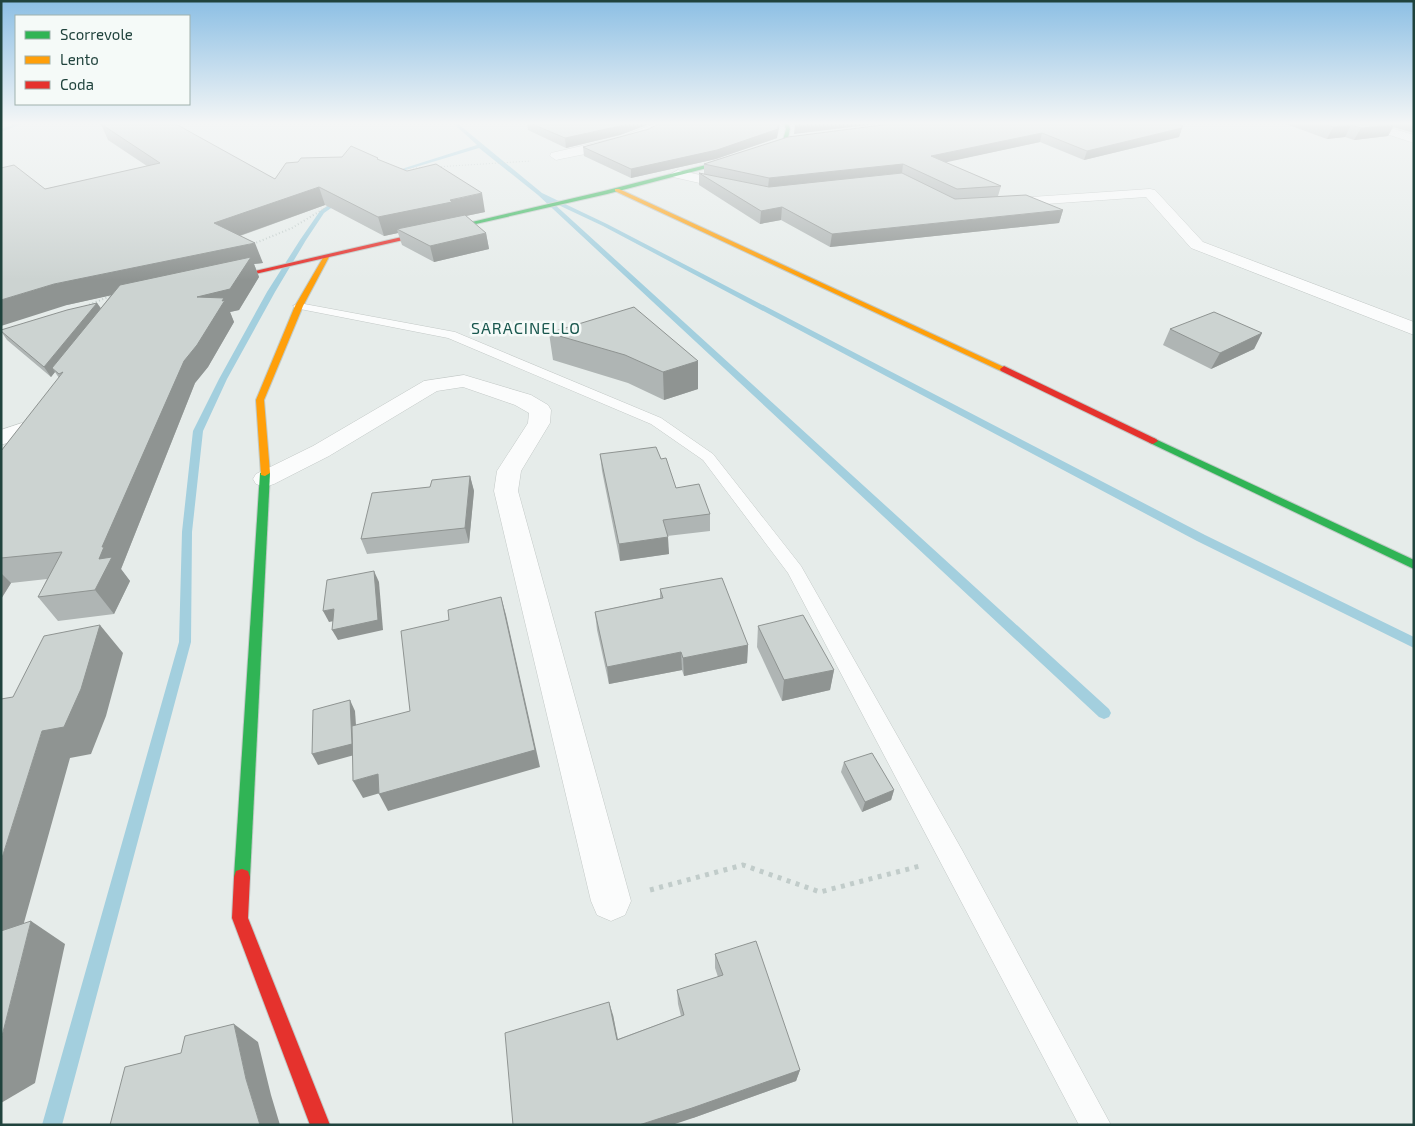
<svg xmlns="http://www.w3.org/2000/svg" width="1415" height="1126" viewBox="0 0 1415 1126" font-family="'Exo 2',sans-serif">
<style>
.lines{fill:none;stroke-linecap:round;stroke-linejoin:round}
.stream{fill:#a3cfde;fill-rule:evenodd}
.lane-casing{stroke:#c3c9c7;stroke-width:1}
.street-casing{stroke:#c3c9c7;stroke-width:1}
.fast-casing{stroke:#c1cac7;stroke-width:2}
.slow-casing{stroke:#c1cac7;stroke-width:2}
.jam-casing{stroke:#c1cac7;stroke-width:2}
.path-far2{stroke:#c1ccca;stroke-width:1;stroke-dasharray:1 2;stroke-linecap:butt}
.path-far1{stroke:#c1ccca;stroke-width:2;stroke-dasharray:1 2.5;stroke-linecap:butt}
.path{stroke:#c1ccca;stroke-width:5;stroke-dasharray:4 5.5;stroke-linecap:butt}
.lane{fill:#fbfcfc;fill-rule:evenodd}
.street{fill:#fbfcfc;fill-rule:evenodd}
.fast{fill:#30b455;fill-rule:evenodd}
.slow{fill:#ff9f0a;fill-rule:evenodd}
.jam{fill:#e5322d;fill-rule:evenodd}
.wall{fill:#afb5b4}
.shaded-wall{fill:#8f9492}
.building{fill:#ccd3d1;stroke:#8f9492}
.labels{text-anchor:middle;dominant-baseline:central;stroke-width:5;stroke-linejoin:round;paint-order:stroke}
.far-neighbourhood-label{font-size:16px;letter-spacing:1px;fill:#1a584f;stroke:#f5faf8}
</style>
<rect width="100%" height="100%" fill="#e6ecea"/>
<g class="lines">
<g class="stream">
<polygon points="18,123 24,123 1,132 1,129"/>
<polygon points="453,123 457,123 542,193 607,224 1205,535 1414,637 1414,648 1197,541 603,226 552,202 1109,709 1111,713 1109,717 1104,719 1099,717 538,195 479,148 389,175 389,173 477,145"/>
<polygon points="339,198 344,199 324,213 306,240 275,292 227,379 203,431 192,532 191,642 62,1125 42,1125 179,642 182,532 193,431 219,379 267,292 300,240 320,211"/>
</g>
<g class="lane-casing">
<polygon id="lane" points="299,303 455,332 661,418 713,454 801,566 962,850 1111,1125 1079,1125 788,573 703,460 651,424 448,338 295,308 293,306"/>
</g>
<g class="street-casing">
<g id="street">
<path d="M656,123h14c-17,20 -87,31 -114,37l-6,-4 1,-3 70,-16z"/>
<polygon points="1357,123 1374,123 1414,135 1414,143 1359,125"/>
<polygon points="678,170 740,184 742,187 735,191 673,177 671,174"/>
<polygon points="1150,189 1155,190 1203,242 1414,322 1414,335 1191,248 1146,197 1003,207 998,206 996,203 998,200 1003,199"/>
<polygon points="464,375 531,395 548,405 551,410 550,423 521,471 518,491 631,901 625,915 611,921 597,915 591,901 494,491 497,471 528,423 529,413 515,405 463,387 437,391 329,456 274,484 265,487 256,484 253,479 256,474 313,446 424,381"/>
<polygon points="22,423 30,425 33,430 30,435 1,445 1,430"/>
</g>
</g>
<g class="fast-casing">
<g id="fast">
<polygon points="784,123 788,123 790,129 787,142 753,156 607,194 458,228 455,226 604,191 749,154 783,140 786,129"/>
<polygon points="1153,438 1414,560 1414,569 1150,443 1148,441"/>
<polygon points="265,470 270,473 250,877 248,883 242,885 236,883 234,877 260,473"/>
</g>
</g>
<g class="slow-casing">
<g id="slow">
<polygon points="615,189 619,189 1008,369 1007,371 1001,371 615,191"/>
<polygon points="324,256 329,257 303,306 264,400 270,473 265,476 261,475 256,400 295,306"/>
</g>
</g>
<g class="jam-casing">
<g id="jam">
<polygon points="458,224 461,226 460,227 220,282 216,280"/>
<polygon points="1004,366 1156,439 1158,441 1153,444 1150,443 1001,371 1000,369"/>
<polygon points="242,869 248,871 250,877 248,918 330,1125 310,1125 232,918 234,877 236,871"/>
</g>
</g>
<g class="path-far2">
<polyline points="435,167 531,161"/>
<polyline points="398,169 427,167"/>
<polyline points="323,209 329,205"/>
</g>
<g class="path-far1">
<polyline points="253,244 292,228 325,208"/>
<polyline points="86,306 113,295"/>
</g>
<polyline class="path" points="650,890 743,865 820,892 920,866"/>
<use href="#lane" class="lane"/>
<use href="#street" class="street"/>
<use href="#fast" class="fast"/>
<use href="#slow" class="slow"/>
<use href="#jam" class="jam"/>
</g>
<g class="wall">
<polygon points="527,123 652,123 620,135 566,148 528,130"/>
<polygon points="898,123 1182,128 1179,137 1084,160 1040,142 945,162 1001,186 998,196 1063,210 1059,223 830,247 781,220 760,224 699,185 699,173 704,174 704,164"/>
<polygon points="1283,123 1414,123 1414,133 1393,127 1388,136 1354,140 1345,137 1327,139"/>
<polygon points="101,124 275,179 378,160 485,212 466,216 486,233 489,249 434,262 402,245 398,233 384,236 325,205 240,236 263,263 254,264 259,277 239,310 230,312 234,322 208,367 195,383 121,569 130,581 114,614 58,621 38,597 47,579 11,583 1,599 1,451 59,378 55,372 51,377 7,340 1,331 97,303 101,308 111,295 67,305 45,189 147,166 108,140"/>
<polygon points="649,129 777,138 716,159 631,178 584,156 583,147"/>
<polygon points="1170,329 1262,333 1254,349 1211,369 1163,345"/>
<polygon points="549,333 698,361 698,389 664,400 628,383 553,360"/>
<polygon points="600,454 661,459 676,488 710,514 710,531 667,536 669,554 620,561 602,471"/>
<polygon points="470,476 474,491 469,543 367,554 361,539"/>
<polygon points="660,589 748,645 747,663 684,676 682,670 609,684 597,630 595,612 660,598"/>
<polygon points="758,626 834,670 830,690 782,701 757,647"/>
<polygon points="844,762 894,790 891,800 862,812 841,772"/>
<polygon points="715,954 800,1070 796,1081 693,1118 513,1125 613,1015 618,1039 681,1016 678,1004 677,990 718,977 715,968"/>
</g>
<g class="shaded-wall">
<polygon points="629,123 652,123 620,135 566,148 565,138"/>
<polygon points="780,123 777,138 716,159 631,178 631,169"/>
<polygon points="815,123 885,123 794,134 795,125"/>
<polygon points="1351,125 1345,137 1327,139 1333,127"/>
<polygon points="1394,125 1388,136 1354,140 1361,128"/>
<polygon points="1182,128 1179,137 1084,160 1087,151"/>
<polygon points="1042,133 1040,142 929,166 931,156"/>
<polygon points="903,164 902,173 768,188 769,178"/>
<polygon points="319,187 325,205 222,242 214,223"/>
<polygon points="482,193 485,212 456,218 397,229 398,233 384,236 378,217"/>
<polygon points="782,207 781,220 760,224 761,211"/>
<polygon points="1063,210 1059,223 830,247 832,234"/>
<polygon points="486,233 489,249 434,262 430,246"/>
<polygon points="255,243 263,263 254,264 259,277 239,310 230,312 234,322 208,367 195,383 121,569 130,581 114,614 95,590 99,559 102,547 197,297 245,266 67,305 1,326 1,300 54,284"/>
<polygon points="97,303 103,312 52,368 55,372 51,377 44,367"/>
<polygon points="1262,333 1254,349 1211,369 1220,353"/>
<polygon points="698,361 698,389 664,400 663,372"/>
<polygon points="470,476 474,491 469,543 465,528"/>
<polygon points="668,537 669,554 620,561 619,544"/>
<polygon points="374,571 379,582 383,630 338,640 332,630"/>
<polygon points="1,573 11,583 1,599"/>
<polygon points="501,597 506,615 540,767 388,811 379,794"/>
<polygon points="334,609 339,620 329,622 323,611"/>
<polygon points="100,625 123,653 106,716 91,754 70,758 13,962 1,955 1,861 42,731"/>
<polygon points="748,645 747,663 684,676 683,658"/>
<polygon points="681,652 682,670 609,684 607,667"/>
<polygon points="834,670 830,690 782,701 784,680"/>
<polygon points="350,700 355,711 358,754 318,765 312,754"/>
<polygon points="378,774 387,791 363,798 353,781"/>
<polygon points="894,790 891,800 862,812 865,802"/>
<polygon points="31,921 65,944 35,1083 1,1103 1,1040"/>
<polygon points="609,1002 613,1015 620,1052 617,1040"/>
<polygon points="234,1024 258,1042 271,1095 280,1125 260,1125 246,1079"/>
<polygon points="800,1070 796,1081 693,1118 672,1125 639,1125"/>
</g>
<g class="building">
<polygon points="108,123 174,123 275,179 286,163 298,162 301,158 342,157 351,146 378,158 377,159 407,171 436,164 482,193 450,200 452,202 378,217 319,187 214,223 255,243 54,284 1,300 1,168 14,165 45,189 160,163 101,124"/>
<polygon points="530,123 629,123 620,126 565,138"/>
<polygon points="660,123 779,123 778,129 717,150 631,169 583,147 649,129"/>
<polygon points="796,123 815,123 795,125"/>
<polygon points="898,123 1160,123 1182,125 1182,128 1087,151 1042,133 931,156 1001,186 957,189 903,164 769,178 704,164 788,137"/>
<polygon points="1321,123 1388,123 1394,125 1361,128 1351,125 1333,127"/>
<polygon points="699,173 769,187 902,173 955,199 1026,195 1063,210 832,234 782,207 761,211"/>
<polygon points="465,215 486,233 430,246 397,229"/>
<polygon points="251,257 230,289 197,297 224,298 222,301 225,300 197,345 184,361 102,547 104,547 99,559 112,557 95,590 38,597 62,552 1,558 1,451 63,372 59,374 52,368 120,285"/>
<polygon points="97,303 44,367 1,331 1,330 67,310"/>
<polygon points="634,307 698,361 663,372 625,355 549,333"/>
<polygon points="1214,312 1262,333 1220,353 1170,329"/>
<polygon points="656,447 661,459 666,458 676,488 699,484 710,514 663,520 668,537 619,544 600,454"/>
<polygon points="470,476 465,528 361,539 372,493 430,487 432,480"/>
<polygon points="374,571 378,620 332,630 334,609 323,611 327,580"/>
<polygon points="722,578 748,645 683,658 681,652 607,667 595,612 663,598 660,589"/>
<polygon points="501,597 535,750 379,794 378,774 353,781 352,726 410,711 401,631 449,620 448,610"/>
<polygon points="803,615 834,670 784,680 758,626"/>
<polygon points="100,625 81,689 64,727 42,731 1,861 1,699 13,697 44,636"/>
<polygon points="350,700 352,744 312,754 313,710"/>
<polygon points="872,753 894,790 865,802 844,762"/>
<polygon points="31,921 1,1040 1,931"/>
<polygon points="756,941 800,1070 692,1108 639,1125 513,1125 505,1033 609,1002 617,1040 684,1015 677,990 723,975 715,954"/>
<polygon points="234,1024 246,1079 260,1125 110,1125 125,1067 181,1053 185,1036"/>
</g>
<linearGradient id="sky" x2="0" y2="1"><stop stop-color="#8cbfe4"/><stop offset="0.44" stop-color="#f4f6f6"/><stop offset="1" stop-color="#f4f6f6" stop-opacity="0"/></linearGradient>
<rect width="1415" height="280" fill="url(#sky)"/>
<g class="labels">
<g class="far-neighbourhood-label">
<text x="526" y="327">SARACINELLO</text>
</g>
</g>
<rect width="1415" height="1126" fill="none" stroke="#20433d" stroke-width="5"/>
<rect x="15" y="15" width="175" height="90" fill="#f5faf8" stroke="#a0b1ad"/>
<rect x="25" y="31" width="25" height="8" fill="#30b455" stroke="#a0b1ad"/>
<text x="60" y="40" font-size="15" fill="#20433d">Scorrevole</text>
<rect x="25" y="56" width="25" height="8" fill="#ff9f0a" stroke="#a0b1ad"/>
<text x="60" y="65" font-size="15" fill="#20433d">Lento</text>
<rect x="25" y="81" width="25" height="8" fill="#e5322d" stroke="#a0b1ad"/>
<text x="60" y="90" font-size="15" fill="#20433d">Coda</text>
</svg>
